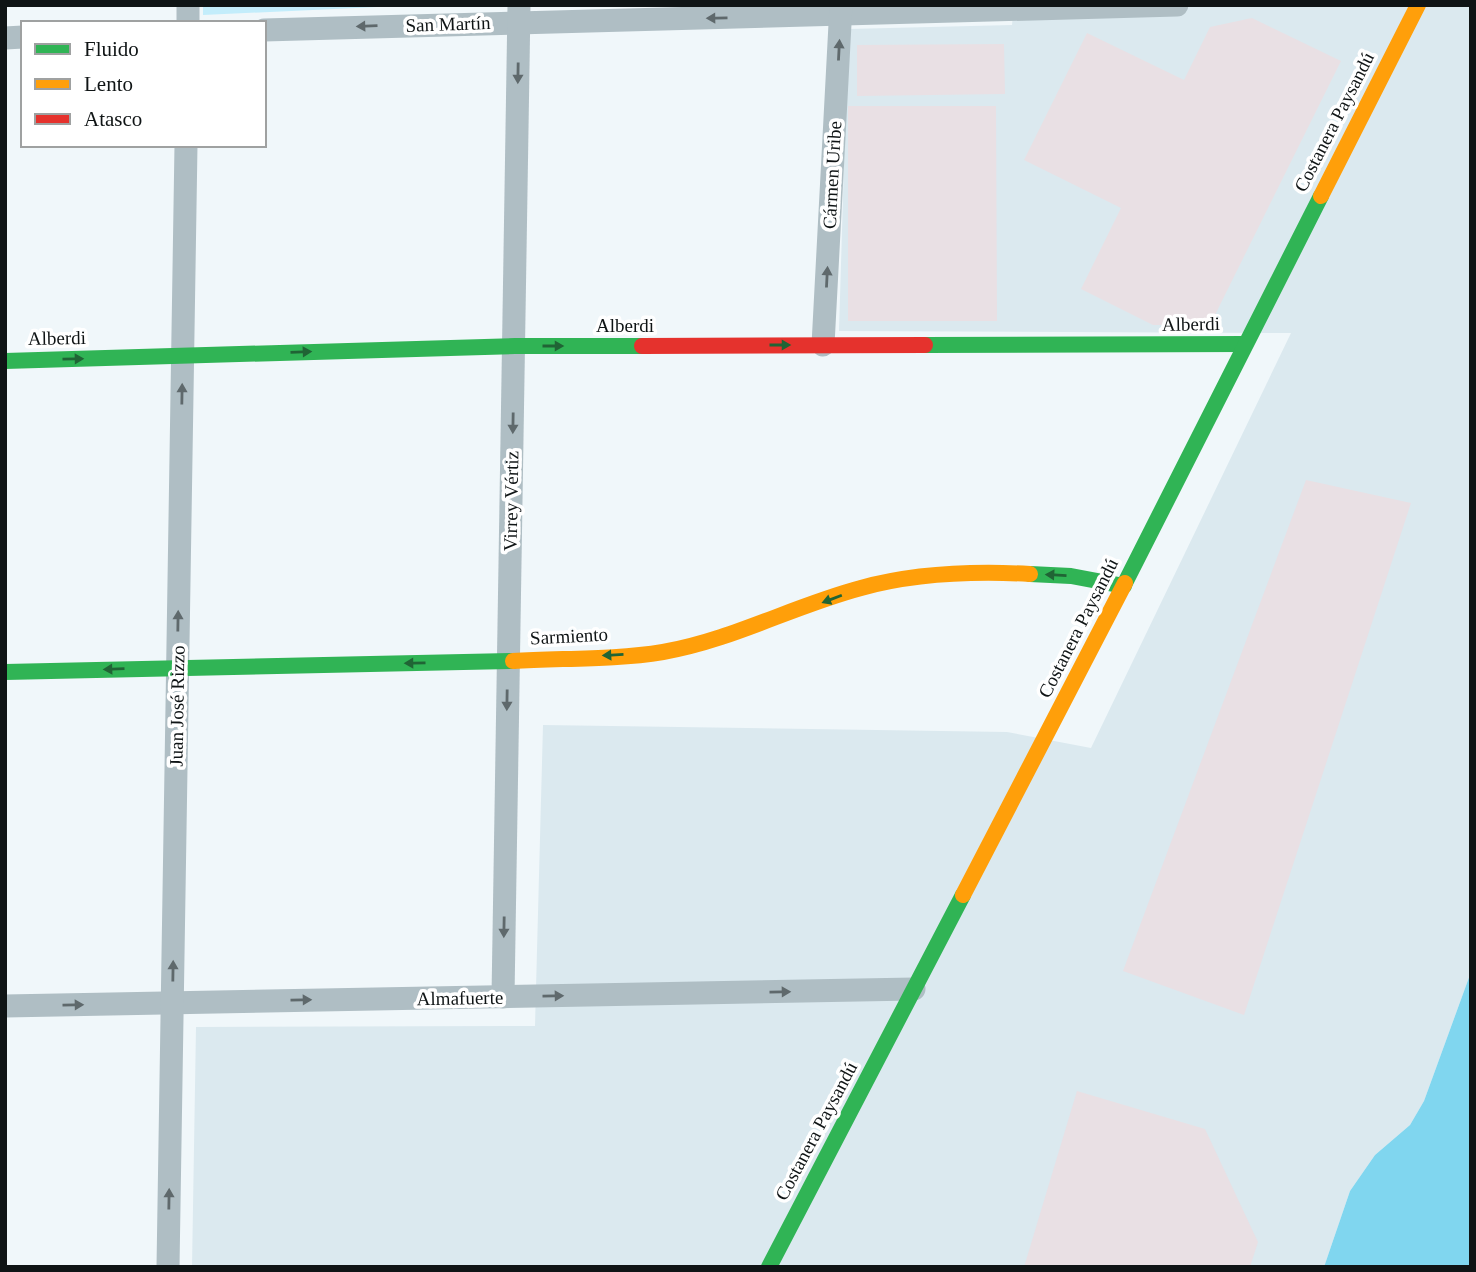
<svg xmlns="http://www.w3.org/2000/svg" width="1476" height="1272" viewBox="0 0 1476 1272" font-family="'Times New Roman',serif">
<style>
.built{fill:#dbe9ef}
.green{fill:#c3edfb}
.water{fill:#80d6ef}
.building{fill:#e9e0e4}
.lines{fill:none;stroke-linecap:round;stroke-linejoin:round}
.street{stroke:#afbec4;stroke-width:23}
.fast{stroke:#30b455;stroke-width:16}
.slow{stroke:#ff9f0a;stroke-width:16}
.jam{stroke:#e5322d;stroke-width:16}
.oneway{fill:#5f696c}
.oneway2{fill:#206435}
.labels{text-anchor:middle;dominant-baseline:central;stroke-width:7;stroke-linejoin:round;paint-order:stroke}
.street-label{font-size:19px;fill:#0f1415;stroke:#fff}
</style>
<rect width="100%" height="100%" fill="#f0f7fa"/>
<polygon class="built" points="1014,5 1471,5 1471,972 1424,1101 1410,1125 1375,1155 1350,1191 1324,1267 192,1267 196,1027 535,1026 543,725 1007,732 1091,748 1291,333 839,331 848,29 1012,25"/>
<polygon class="green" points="203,5 420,5 203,15"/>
<polygon class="water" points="1471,972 1471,1267 1324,1267 1350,1191 1375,1155 1410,1125 1424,1101"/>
<g class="building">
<polygon points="1252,18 1341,61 1210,325 1153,325 1081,289 1121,208 1024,160 1087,33 1184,80 1210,27"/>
<polygon points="1004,44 1005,94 857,96 857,45"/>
<polygon points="848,106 996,106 997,321 848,321"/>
<polygon points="1306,480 1411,503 1244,1015 1123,971"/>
<polygon points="1077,1091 1205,1129 1258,1242 1250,1267 1024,1267"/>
</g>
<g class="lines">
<g class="street">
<polyline points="188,23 188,5"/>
<polyline points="264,30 1177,5"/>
<polyline points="5,38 23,37"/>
<polyline points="823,345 841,5"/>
<polyline points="503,997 519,5"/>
<polyline points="5,1006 914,989"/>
<polyline points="168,1267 186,145"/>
</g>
<g class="fast">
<polyline points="925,345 1245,344"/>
<polyline points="5,361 515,346 642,346"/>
<polyline points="1030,574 1071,576 1124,586"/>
<polyline points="1125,583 1321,196"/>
<polyline points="5,672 513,661"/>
<polyline points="769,1267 963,895"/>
</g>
<g class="slow">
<polyline points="1321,196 1418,5"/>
<path d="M513,661c49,-3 101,-1 150,-9 69,-12 130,-46 198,-64 54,-15 113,-17 169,-14"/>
<polyline points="963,895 1125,583"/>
</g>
<polyline class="jam" points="642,346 925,345"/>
</g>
<defs><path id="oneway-solid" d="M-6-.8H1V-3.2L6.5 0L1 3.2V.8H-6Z" transform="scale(1.75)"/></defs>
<g class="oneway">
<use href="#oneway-solid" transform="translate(717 18) rotate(179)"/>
<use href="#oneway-solid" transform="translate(367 26) rotate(178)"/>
<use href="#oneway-solid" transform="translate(839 50) rotate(-87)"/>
<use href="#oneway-solid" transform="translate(518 73) rotate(91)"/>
<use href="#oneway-solid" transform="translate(827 277) rotate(-87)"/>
<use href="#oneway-solid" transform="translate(182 394) rotate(-89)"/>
<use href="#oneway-solid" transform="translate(513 423) rotate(91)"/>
<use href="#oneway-solid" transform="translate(178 621) rotate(-89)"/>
<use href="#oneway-solid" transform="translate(507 700) rotate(91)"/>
<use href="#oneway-solid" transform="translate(504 927) rotate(91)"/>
<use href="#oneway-solid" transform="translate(173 971) rotate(-89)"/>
<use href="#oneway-solid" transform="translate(780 992) rotate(-1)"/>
<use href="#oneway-solid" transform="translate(553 996) rotate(-1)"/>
<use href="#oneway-solid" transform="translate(301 1000) rotate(-1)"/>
<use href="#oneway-solid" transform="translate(73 1005) rotate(-1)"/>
<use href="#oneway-solid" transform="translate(169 1199) rotate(-89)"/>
</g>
<g class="oneway2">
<use href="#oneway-solid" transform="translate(780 345)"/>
<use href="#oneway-solid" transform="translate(553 346)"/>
<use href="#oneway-solid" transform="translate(301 352) rotate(-2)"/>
<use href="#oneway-solid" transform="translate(73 359) rotate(-1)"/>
<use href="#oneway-solid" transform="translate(1056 575) rotate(-177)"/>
<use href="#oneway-solid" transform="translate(832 599) rotate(159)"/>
<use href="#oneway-solid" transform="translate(613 655) rotate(177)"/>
<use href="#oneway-solid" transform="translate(415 663) rotate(179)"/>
<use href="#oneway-solid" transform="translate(114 669) rotate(178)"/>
</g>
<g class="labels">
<g class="street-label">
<text transform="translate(448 24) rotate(-2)">San Martín</text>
<text transform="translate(1334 122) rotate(-63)">Costanera Paysandú</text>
<text transform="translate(832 175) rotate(-87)">Cármen Uribe</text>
<text transform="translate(1191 324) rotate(-1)">Alberdi</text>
<text x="625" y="325">Alberdi</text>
<text transform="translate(57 338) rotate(-1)">Alberdi</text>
<text transform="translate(511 501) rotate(-89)">Virrey Vértiz</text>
<text transform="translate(1078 628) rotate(-63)">Costanera Paysandú</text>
<text transform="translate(569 636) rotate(-3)">Sarmiento</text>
<text transform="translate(177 706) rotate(-89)">Juan José Rizzo</text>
<text transform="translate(460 998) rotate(-1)">Almafuerte</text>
<text transform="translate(816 1131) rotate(-62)">Costanera Paysandú</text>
</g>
</g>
<rect width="1476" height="1272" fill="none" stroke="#0f1415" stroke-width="14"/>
<rect x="21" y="21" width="245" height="126" fill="#ffffff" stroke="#9fa1a1" stroke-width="2"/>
<rect x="35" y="44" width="35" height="10" fill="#30b455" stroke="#9fa1a1" stroke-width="2"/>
<text x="84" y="56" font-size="21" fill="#0f1415">Fluido</text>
<rect x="35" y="79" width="35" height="10" fill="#ff9f0a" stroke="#9fa1a1" stroke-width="2"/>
<text x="84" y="91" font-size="21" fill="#0f1415">Lento</text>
<rect x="35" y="114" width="35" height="10" fill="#e5322d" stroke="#9fa1a1" stroke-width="2"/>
<text x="84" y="126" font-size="21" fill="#0f1415">Atasco</text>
</svg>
